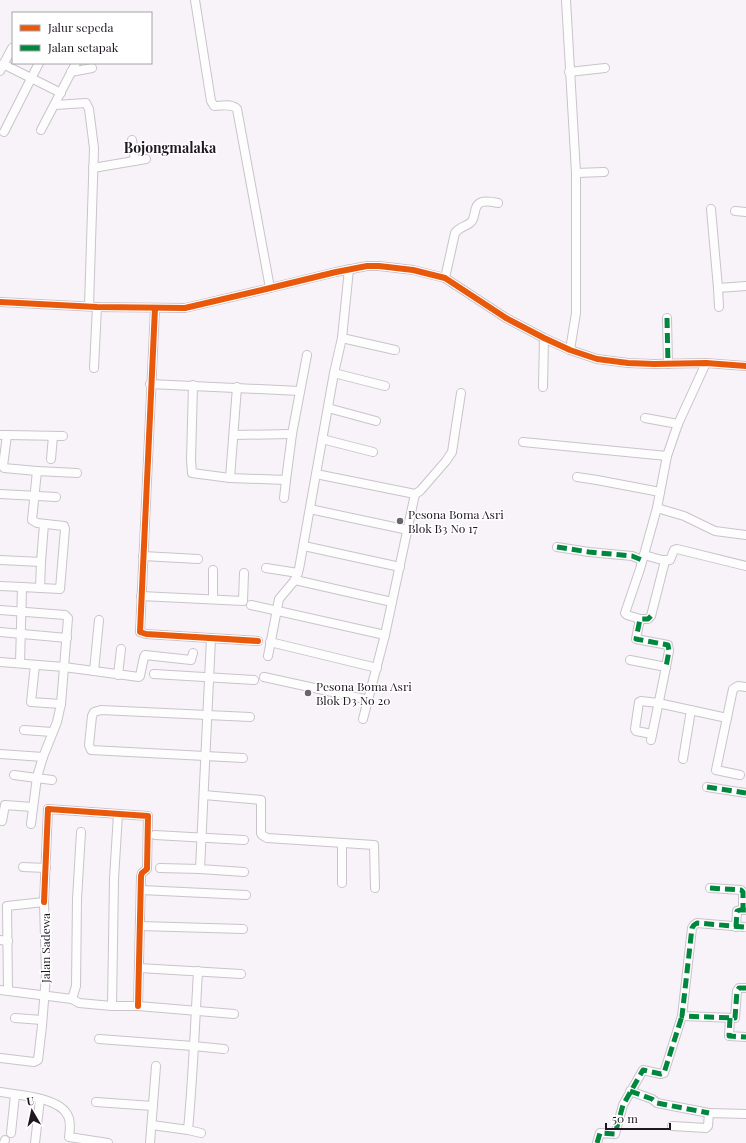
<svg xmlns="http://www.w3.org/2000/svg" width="746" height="1143" viewBox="0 0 746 1143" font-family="'Playfair Display',serif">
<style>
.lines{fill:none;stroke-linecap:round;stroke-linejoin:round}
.minor-casing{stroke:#cac3cb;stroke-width:10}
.minor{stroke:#fefdfe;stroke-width:8}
.quiet{stroke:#00873e;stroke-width:5;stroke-dasharray:10 5;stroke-linecap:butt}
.cycleway-casing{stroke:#fff;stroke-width:8}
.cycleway{stroke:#e8590c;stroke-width:6}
.poi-dot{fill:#6b636d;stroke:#fff;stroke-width:1.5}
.labels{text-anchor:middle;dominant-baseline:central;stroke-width:3;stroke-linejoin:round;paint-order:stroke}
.poi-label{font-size:12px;fill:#1f1621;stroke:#fff;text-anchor:start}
.street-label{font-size:12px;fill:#1f1621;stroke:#fff}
.quarter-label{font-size:14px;font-weight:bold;fill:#1f1621;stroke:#fff}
</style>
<rect width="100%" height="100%" fill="#f8f2f9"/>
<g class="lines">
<g class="minor-casing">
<g id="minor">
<path d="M195,0l16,101 3,5c8,0 18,-3 23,3l33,179"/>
<polyline points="566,0 576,173 576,313 570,350"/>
<polyline points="3,64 61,93"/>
<polyline points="0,71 12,48"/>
<polyline points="71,72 92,68"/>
<polyline points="569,72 605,68"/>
<polyline points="55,105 86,103 89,109 94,148 89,306"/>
<polyline points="41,130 76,63"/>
<polyline points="4,132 39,63"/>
<polyline points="132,140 135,161"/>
<polyline points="93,168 146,159"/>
<polyline points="576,173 604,172"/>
<polyline points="711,209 718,288 746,286"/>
<polyline points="735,211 746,212"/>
<path d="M445,278l10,-45c4,-6 10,-6 15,-10 7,-5 2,-18 12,-21 4,-1 11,0 16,1"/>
<polyline points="718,288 719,307"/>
<polyline points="0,302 97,307 185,308 262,290 336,272 367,266 379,266 413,270 445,278 506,318 544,338 570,350 597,359 628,363 654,364 706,363 746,366"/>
<polyline points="155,308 140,632 146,634 258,641"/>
<polyline points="667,318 668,364"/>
<polyline points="342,338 395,350"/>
<polyline points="94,368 97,307"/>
<polyline points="334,373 385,386"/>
<polyline points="150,384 300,391"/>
<polyline points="193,385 191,460 192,473 230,478 286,480 292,434 307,355"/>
<polyline points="543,387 544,338"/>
<polyline points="328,408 376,421"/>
<polyline points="645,418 678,424"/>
<polyline points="0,435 7,435 3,466 4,468 37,471 32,520 37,523 64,526 65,529 60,589 22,587 20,663"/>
<polyline points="7,435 63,436"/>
<polyline points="234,435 292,434"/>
<polyline points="322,439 373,452"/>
<polyline points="523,442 667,456"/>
<polyline points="51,459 53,436"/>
<polyline points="37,471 77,473"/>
<polyline points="316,474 415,494 420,491 446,461 452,452 461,393"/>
<polyline points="577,477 597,480 660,492"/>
<polyline points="230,478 237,387"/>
<polyline points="0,494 56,497"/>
<polyline points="284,498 286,480"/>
<polyline points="657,508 684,516 715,531 746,535"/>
<polyline points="310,509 408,530"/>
<polyline points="304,546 400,567"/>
<polyline points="557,547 589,552 632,556 642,560"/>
<polyline points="644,555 662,560 670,560 674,550 677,549 746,566"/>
<polyline points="143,556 198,559"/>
<polyline points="0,560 41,562 44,524"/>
<polyline points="665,561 651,616 648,619 640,619 636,639 668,645 669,651 666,667"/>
<polyline points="266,568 298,573"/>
<polyline points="295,580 392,602"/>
<polyline points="0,586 22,587"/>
<polyline points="40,588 41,562"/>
<polyline points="141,596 243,601 244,573"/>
<polyline points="213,599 213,570"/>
<polyline points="251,605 385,635"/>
<polyline points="0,610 65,615 68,618 61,704 57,722 43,757 37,777 31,824"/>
<polyline points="640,619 627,615 625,613 640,569 657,508 667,456 678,424 706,363"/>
<polyline points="0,632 67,638"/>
<polyline points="211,638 200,869 244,872"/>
<polyline points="270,642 377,668"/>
<polyline points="268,656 279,599 295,580 299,569 334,373 342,338 349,269"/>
<polyline points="630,660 666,667 651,740"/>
<polyline points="0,662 64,667 139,677 140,676 144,657 145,655 191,660 193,653"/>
<polyline points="35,665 31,702 61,704"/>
<polyline points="94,671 99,620"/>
<polyline points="154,674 254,680"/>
<polyline points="118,675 121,649"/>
<polyline points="264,677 369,700"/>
<polyline points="363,719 385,635 415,494"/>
<polyline points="24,730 52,732"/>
<polyline points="652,734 636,731 635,729 639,702 641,701 658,703 727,718"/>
<polyline points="0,754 43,757"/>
<polyline points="243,758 91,750 89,745 92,716 94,712 101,710 250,717"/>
<polyline points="683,759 691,710"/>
<polyline points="14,775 52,780"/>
<polyline points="740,775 716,770 733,689 738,686 746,687"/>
<polyline points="707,787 746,793"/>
<polyline points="204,795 261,800 261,833 262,835 267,838 374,845 375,888"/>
<polyline points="2,821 5,805 32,807"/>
<polyline points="155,835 244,840"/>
<polyline points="23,867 46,868"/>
<polyline points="160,868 200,869"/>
<polyline points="342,883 342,843"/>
<polyline points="710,888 741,890 743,892 743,910"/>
<polyline points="141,890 246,895"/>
<polyline points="44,902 48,809 148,816 147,869 142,873 141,876 138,1006"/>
<polyline points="140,926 243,929"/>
<polyline points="736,927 737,911 740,910 746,910"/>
<polyline points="744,927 697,923 694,925 692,928 682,1016 735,1018 737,991 739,988 746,988"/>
<polyline points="0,940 8,941"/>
<polyline points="139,968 241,974"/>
<polyline points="0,990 72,999 76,986 77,899 81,832"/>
<polyline points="72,999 79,1003 112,1006 114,879 118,814"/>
<polyline points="112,1006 138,1006 234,1014"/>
<polyline points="15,1018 42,1020"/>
<polyline points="730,1018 729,1036 746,1037"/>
<polyline points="99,1039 193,1046 224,1049"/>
<polyline points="0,1058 34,1062 38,1060 42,1026 46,975 44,902 7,906 8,990"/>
<polyline points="630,1091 652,1099 657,1103 709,1113"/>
<path d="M0,1092c18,3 60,5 68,24 3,6 2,14 1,21l39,6"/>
<polyline points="96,1102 153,1106"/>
<path d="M152,1125l36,5c5,-53 7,-106 10,-159"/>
<polyline points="672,1126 706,1128 708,1126 709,1113 746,1114"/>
<polyline points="188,1130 201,1133"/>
<polyline points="11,1133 15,1095"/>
<polyline points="4,1143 5,1140"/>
<polyline points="35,1143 40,1099"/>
<polyline points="150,1143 156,1066"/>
<polyline points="597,1143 600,1133 615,1134 623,1105 643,1070 661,1074 664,1073 682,1016"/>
</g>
</g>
<use href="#minor" class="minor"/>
<g class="quiet">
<polyline points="667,318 668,364"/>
<polyline points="557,547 589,552 632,556 642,560"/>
<polyline points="651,616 648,619 640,619 636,639 668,645 669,651 666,667"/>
<polyline points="707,787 746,793"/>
<polyline points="710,888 741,890 743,892 743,910"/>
<polyline points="736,927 737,911 740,910 746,910"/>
<polyline points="744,927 697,923 694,925 692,928 682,1016 735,1018 737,991 739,988 746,988"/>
<polyline points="730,1018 729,1036 746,1037"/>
<polyline points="630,1091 652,1099 657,1103 709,1113"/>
<polyline points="597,1143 600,1133 615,1134 623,1105 643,1070 661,1074 664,1073 682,1016"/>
</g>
<g class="cycleway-casing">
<g id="cycleway">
<polyline points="0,302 97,307 185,308 262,290 336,272 367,266 379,266 413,270 445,278 506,318 544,338 570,350 597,359 628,363 654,364 706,363 746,366"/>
<polyline points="155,308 140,632 146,634 258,641"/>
<polyline points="44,902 48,809 148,816 147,869 142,873 141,876 138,1006"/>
</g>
</g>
<use href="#cycleway" class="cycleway"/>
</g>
<g class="poi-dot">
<circle cx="400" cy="521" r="4"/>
<circle cx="308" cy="693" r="4"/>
</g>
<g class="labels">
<g class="poi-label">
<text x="408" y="514">Pesona Boma Asri<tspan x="408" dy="14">Blok B3 No 17</tspan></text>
<text x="316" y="686">Pesona Boma Asri<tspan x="316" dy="14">Blok D3 No 20</tspan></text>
</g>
<g class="street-label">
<text transform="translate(45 948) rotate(-90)">Jalan Sadewa</text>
</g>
<g class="quarter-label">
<text x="170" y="147">Bojongmalaka</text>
</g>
</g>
<rect x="12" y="12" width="140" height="52" fill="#ffffff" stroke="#a5a2a6"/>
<rect x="20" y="25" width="20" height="6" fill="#e8590c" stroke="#a5a2a6"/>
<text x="48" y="32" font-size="12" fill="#1f1621">Jalur sepeda</text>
<rect x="20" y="45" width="20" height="6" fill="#00873e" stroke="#a5a2a6"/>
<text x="48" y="52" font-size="12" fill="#1f1621">Jalan setapak</text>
<g transform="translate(32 1111) rotate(351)" stroke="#ffffff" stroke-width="3" paint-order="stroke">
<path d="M0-3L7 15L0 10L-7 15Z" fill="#1f1621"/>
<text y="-6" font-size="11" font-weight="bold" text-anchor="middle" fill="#1f1621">U</text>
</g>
<path d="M606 1123v6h64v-6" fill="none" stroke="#1f1621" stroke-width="2"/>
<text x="612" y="1123" font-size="12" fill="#1f1621" stroke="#ffffff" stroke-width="3" paint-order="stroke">50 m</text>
</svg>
